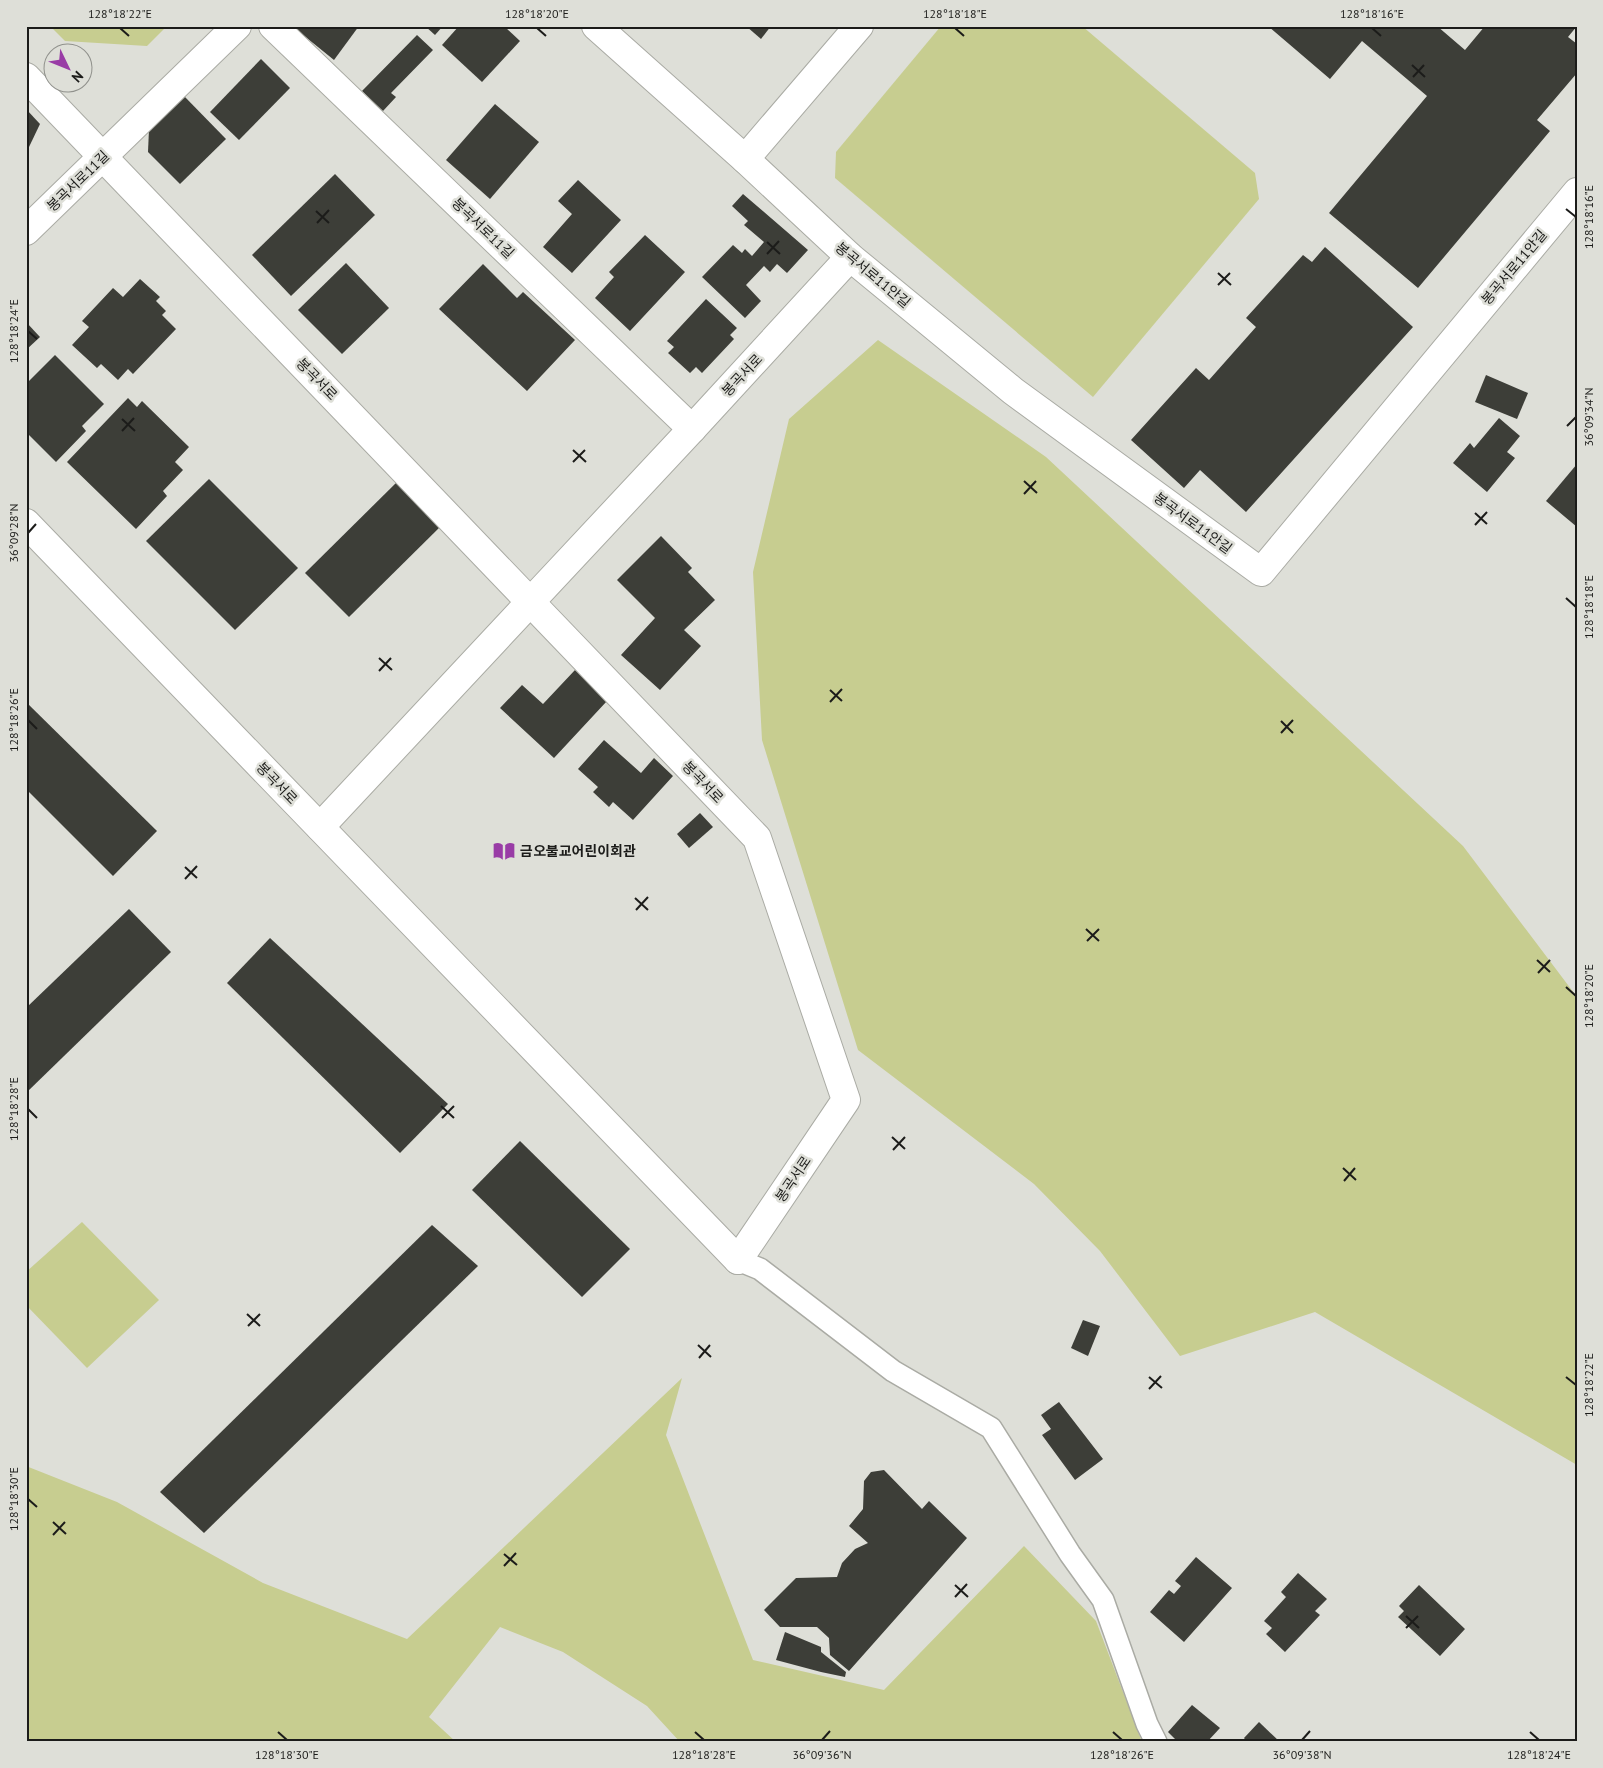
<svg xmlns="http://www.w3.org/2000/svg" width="1603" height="1768" viewBox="0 0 1603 1768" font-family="'PT Sans','Noto Sans KR',sans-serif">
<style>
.green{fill:#c7cd90}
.building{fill:#3d3e38}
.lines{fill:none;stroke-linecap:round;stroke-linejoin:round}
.service-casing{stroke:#aaaba4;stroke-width:24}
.minor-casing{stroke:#aaaba4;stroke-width:30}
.tertiary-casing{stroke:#aaaba4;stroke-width:30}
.service{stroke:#fff;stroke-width:21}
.minor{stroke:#fff;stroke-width:28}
.tertiary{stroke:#fff;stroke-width:28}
.ticks{fill:none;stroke:#1c1c1a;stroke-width:2}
.labels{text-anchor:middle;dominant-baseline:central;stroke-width:5;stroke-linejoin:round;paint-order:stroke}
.street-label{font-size:14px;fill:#1c1c1a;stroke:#dedfd8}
.poi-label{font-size:14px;font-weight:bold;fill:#1c1c1a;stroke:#dedfd8;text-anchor:start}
.neatline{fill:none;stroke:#1c1c1a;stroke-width:2}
.ticks-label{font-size:12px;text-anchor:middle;fill:#1c1c1a}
</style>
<rect width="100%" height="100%" fill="#dedfd8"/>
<g class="green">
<polygon points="50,26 167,26 147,46 65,41"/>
<polygon points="941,26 1082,26 1255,173 1259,199 1093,397 835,178 836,152"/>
<polygon points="878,340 1046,457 1463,846 1577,997 1577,1465 1315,1312 1180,1356 1100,1251 1034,1184 858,1050 762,740 753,572 789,419"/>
<polygon points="82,1222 159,1300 87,1368 26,1305 26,1272"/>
<polygon points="682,1378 666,1435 753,1660 884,1690 1024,1546 1096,1621 1142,1742 680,1742 647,1706 563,1652 500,1627 429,1717 456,1742 26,1742 26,1466 117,1502 263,1583 407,1639"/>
</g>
<g class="building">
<polygon points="292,26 359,26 334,60"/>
<polygon points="425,26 443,26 435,35"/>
<polygon points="459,26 504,26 520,41 482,82 442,45"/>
<polygon points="746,26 771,26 761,39"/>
<polygon points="1268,26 1437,26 1465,50 1485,26 1577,26 1568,37 1577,44 1577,73 1537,120 1550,131 1418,288 1329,213 1427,96 1362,41 1330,79"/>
<polygon points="417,35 433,50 391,93 396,97 383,111 362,91"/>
<polygon points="261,59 290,88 239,140 210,112"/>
<polygon points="184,96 226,139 180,184 148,152 149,129"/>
<polygon points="495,104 539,142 490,199 446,160"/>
<polygon points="26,109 40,124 29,147 26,150"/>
<polygon points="335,174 375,215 291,296 252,255"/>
<polygon points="578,180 621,220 572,273 543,247 572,214 558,201"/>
<polygon points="743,194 808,250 787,273 777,264 770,272 764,266 746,285 761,301 745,318 702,277 733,245 742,253 745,249 752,256 764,242 744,225 748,221 732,206"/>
<polygon points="645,235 685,272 630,331 595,298 614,277 609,272"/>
<polygon points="1325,247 1413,327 1246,512 1200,470 1184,488 1131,440 1196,368 1209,380 1256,327 1246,318 1303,255 1312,262"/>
<polygon points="346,263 389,308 342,354 298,310"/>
<polygon points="483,264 517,298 523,292 575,340 527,391 439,309"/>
<polygon points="140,279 160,297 156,301 166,311 162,315 176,329 133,374 128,369 118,380 101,364 97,368 72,345 89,327 82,321 113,288 123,297"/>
<polygon points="706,299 737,328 730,335 734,339 702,373 696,367 690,373 668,353 674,347 667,341"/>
<polygon points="26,322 40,337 26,350"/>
<polygon points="55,355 104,404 82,426 86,431 56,462 26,432 26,384"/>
<polygon points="1486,375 1528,393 1517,419 1475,402"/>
<polygon points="128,398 137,407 142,401 189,447 175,462 183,470 163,491 167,496 136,529 67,462"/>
<polygon points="1499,418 1520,436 1507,452 1515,458 1487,492 1453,463 1470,443 1474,448"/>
<polygon points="1577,464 1577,527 1546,501"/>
<polygon points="209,479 298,568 235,630 146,541"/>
<polygon points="398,481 442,525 349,617 305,573"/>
<polygon points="661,536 692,568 688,572 715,600 684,630 701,646 660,690 621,655 655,618 617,580"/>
<polygon points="575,670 607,701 554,758 500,708 522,685 543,704"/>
<polygon points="26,702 157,831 113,876 26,789"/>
<polygon points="604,740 641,773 654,758 673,776 633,820 613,802 609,807 593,792 598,787 578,769"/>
<polygon points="700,813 713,827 689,848 677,834"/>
<polygon points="129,909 171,952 26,1093 26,1008"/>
<polygon points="270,938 448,1104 400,1153 227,983"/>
<polygon points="520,1141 630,1249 582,1297 472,1190"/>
<polygon points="432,1225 478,1266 204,1533 160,1492"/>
<polygon points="1083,1320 1100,1326 1088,1356 1071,1348"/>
<polygon points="1059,1402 1103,1459 1075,1480 1042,1435 1051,1429 1041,1415"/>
<polygon points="884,1470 922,1509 929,1501 967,1538 849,1671 830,1655 829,1638 817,1627 780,1627 764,1610 796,1578 837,1577 842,1563 855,1549 868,1543 849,1526 863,1509 864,1481 871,1472"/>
<polygon points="1196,1557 1232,1588 1184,1642 1150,1612 1169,1590 1174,1594 1181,1586 1175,1581"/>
<polygon points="1298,1573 1327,1599 1315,1611 1320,1615 1285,1652 1266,1634 1272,1628 1264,1621 1286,1597 1281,1592"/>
<polygon points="1419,1585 1465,1629 1440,1656 1398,1617 1404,1611 1399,1606"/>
<polygon points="785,1632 821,1647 821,1652 846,1672 845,1677 821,1672 776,1660"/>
<polygon points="1192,1705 1220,1728 1207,1742 1178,1742 1168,1732"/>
<polygon points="1259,1722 1280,1742 1247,1742 1244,1738"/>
</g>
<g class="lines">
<g class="service-casing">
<polyline id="service" points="738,1260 760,1269 893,1371 991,1428 1070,1554 1103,1600 1147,1724 1156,1742"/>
</g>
<g class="minor-casing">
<g id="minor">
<polyline points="273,26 692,429"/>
<polyline points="596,26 745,159 850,257 1013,391 1261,572 1577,192"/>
<polyline points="26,77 757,838 846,1100 738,1260"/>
<polyline points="745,159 859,26"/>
<polyline points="26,231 237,26"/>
<polyline points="320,827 692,429 850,257"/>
</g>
</g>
<g class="tertiary-casing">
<polyline id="tertiary" points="26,523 738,1260"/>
</g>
<use href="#service" class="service"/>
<use href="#minor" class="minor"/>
<use href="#tertiary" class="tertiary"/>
</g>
<path class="ticks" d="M120,28l9,8M537,28l9,8M955,28l9,8M1372,28l9,8M1412,65l13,12M1413,77l11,-12M1566,209l10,8M316,211l13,12M317,223l12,-13M767,242l13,12M767,254l12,-13M1218,273l13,12M1218,285l12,-12M28,331l9,8M122,419l13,12M1567,426l9,-9M122,431l12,-13M573,450l13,12M573,462l12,-12M1024,481l13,12M1024,494l12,-13M1475,513l12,11M1475,525l12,-13M28,533l8,-9M1566,598l10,9M379,658l13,12M379,671l12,-13M830,690l12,11M830,702l12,-13M28,720l9,9M1281,721l12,12M1281,733l12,-13M185,867l12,11M185,879l12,-13M635,898l13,12M636,910l12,-13M1086,929l13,12M1087,941l12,-12M1537,960l13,12M1538,973l12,-13M1566,987l10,9M441,1106l13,12M28,1109l9,9M442,1118l12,-12M892,1137l13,12M893,1150l12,-13M1343,1168l13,12M1344,1181l11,-13M247,1314l13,12M248,1326l12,-12M698,1345l13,12M699,1358l11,-13M1149,1377l13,11M1566,1377l10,8M1149,1389l12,-13M28,1499l9,8M53,1522l13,12M53,1535l12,-13M504,1554l13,11M504,1566l12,-13M955,1585l13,12M955,1597l12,-13M1406,1616l13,12M1406,1628l12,-12M278,1732l9,8M695,1732l9,8M1113,1732l9,8M1530,1732l9,8M822,1740l8,-9M1302,1740l8,-9"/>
<defs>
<g id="library-bare" transform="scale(1.725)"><path d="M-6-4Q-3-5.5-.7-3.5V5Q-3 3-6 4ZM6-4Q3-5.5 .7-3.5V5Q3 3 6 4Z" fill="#993ca6" stroke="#dedfd8" stroke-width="2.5" paint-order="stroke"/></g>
</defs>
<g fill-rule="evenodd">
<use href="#library-bare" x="504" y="851"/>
</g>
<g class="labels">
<g class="street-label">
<text transform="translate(78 181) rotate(-44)">봉곡서로11길</text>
<text transform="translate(483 228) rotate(44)">봉곡서로11길</text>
<text transform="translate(1514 267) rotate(-50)">봉곡서로11안길</text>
<text transform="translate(873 275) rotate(40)">봉곡서로11안길</text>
<text transform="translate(742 375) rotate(-47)">봉곡서로</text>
<text transform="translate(317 379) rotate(46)">봉곡서로</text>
<text transform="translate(1193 523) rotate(36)">봉곡서로11안길</text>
<text transform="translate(703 782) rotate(46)">봉곡서로</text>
<text transform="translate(277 783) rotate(46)">봉곡서로</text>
<text transform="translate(793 1179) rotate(-56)">봉곡서로</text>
</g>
<g class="poi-label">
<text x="520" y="851">금오불교어린이회관</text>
</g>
</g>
<rect width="1603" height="1768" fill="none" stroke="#dedfd8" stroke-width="55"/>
<g transform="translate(68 68) rotate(133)"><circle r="24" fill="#dedfd8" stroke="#90918c"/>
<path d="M0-4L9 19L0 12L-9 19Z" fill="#993ca6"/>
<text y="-8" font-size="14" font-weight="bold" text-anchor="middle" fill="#1c1c1a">N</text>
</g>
<rect x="28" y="28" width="1548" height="1712" class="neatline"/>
<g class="ticks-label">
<text x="120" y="18">128°18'22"E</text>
<text x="537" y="18">128°18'20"E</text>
<text x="955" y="18">128°18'18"E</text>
<text x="1372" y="18">128°18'16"E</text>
<text transform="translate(1589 217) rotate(-90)" y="4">128°18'16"E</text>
<text transform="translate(14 331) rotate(-90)" y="4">128°18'24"E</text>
<text transform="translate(1589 417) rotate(-90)" y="4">36°09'34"N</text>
<text transform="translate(14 533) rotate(-90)" y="4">36°09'28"N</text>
<text transform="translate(1589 607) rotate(-90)" y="4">128°18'18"E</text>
<text transform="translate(14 720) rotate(-90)" y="4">128°18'26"E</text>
<text transform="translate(1589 996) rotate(-90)" y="4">128°18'20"E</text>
<text transform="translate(14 1109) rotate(-90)" y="4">128°18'28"E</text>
<text transform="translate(1589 1385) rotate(-90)" y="4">128°18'22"E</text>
<text transform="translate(14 1499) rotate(-90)" y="4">128°18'30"E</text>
<text x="287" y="1759">128°18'30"E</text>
<text x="704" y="1759">128°18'28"E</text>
<text x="822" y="1759">36°09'36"N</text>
<text x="1122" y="1759">128°18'26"E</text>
<text x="1302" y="1759">36°09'38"N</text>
<text x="1539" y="1759">128°18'24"E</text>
</g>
</svg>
